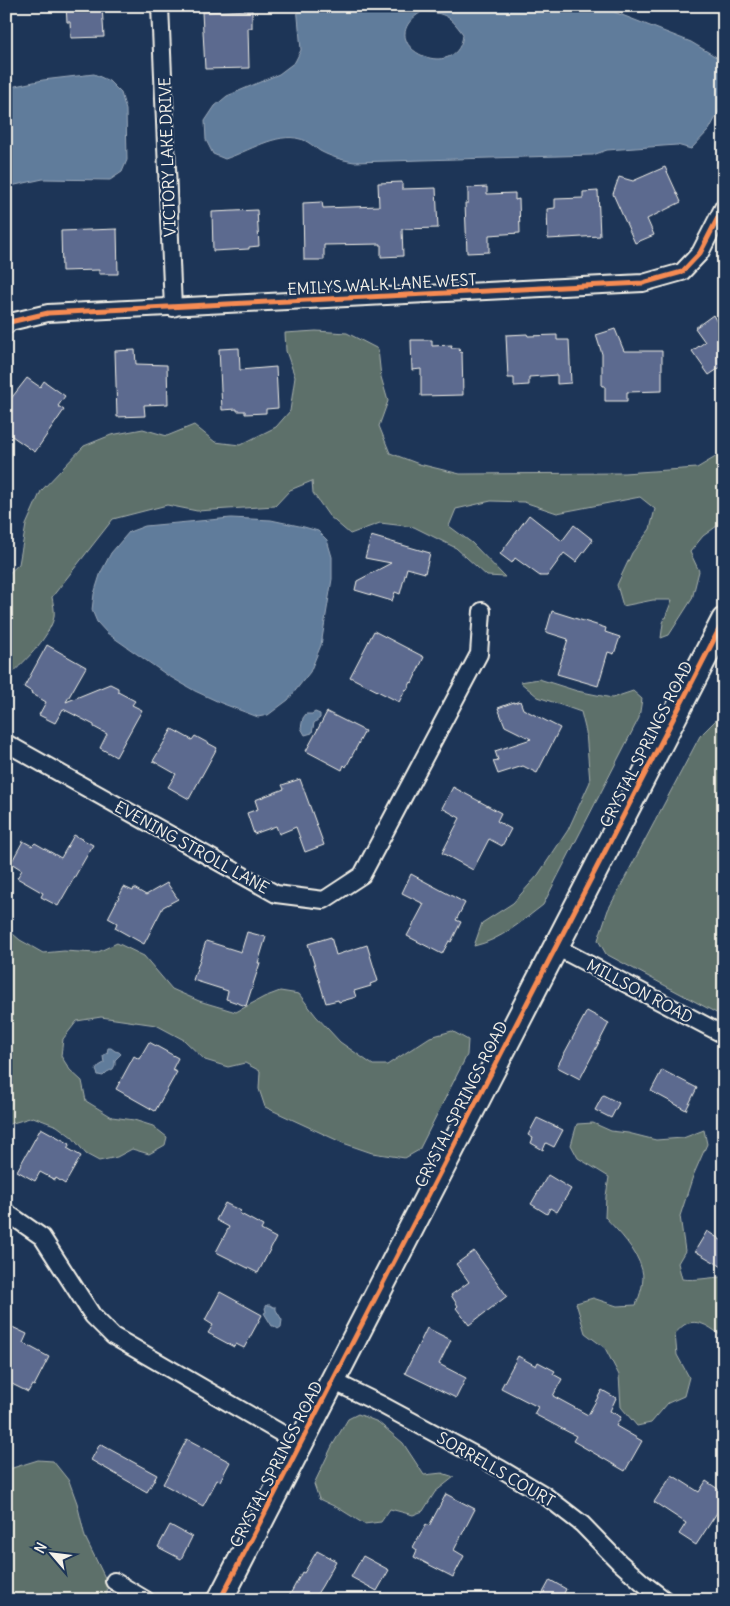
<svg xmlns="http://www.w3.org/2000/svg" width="730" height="1606" viewBox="0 0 730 1606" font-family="Delius,sans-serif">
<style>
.green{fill:#5d706b;stroke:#a8b0aa}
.water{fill:#607b9b;stroke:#9baaba;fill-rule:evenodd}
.building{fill:#5c6b8f;stroke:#f4f1e8}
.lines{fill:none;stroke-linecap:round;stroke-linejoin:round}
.street-casing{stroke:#f4f1e8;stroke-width:20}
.secondary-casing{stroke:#f4f1e8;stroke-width:28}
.street{stroke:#1d3557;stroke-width:16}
.secondary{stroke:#1d3557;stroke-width:24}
.cycleway-casing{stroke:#1d3557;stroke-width:8}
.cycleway{stroke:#f68b52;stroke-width:5}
.labels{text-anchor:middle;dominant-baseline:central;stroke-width:4.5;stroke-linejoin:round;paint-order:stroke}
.street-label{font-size:16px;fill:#f4f1e8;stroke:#1d3557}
</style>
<rect width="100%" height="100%" fill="#1d3557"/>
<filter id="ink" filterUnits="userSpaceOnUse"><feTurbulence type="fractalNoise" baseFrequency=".02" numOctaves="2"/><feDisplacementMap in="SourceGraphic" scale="10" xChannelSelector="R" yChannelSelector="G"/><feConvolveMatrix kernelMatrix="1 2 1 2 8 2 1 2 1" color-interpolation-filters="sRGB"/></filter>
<g filter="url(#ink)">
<g class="green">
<path d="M316,331l31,2 31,16 3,28 7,24 -9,25 11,27 29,11 41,10 164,-1 73,-5 27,-16v69l-21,15 -13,16 9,19 -7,28 -23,36 -8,3 2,-15 9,-23h-19l-30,6 -6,-21 15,-32 18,-24 5,-20 -15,-12 -83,16 -33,-11 -33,-1 -35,8 -7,17 23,17 33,34 -18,-1 -31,-28 -42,-21 -34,-4 -30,11 -21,-18 -16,-23 -1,-12 -22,9 -15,16 -78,5 -30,-6 -54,14 -61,78c1,6 3,14 2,20 -5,22 -32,47 -48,62v-103l13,-12 7,-39 15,-34 43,-45 27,-11 32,-6 24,7 27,-11 21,17 25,3 36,-18 14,-16 5,-34 -9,-26 -1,-18z"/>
<path d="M539,679l38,12 35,7 21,-7 9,8 -3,19 -96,187c-21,16 -42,35 -69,41l8,-23 31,-20 25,-28 30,-45 22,-48 -4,-50 -5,-20 -43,-15 -18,-15z"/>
<polygon points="719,717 724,718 724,1017 606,954 598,940 608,910 700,736"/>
<polygon points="6,928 20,940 43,953 64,951 96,953 117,943 144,956 172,989 199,1001 236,1012 264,997 280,991 299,994 316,1016 340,1042 373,1065 387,1065 430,1037 452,1031 468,1040 467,1055 419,1150 405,1158 372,1153 343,1143 265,1107 259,1089 260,1071 245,1063 228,1067 205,1060 184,1040 156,1025 101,1017 77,1021 63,1039 61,1056 70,1070 82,1081 86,1101 112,1117 134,1120 153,1126 167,1137 165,1145 149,1154 132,1149 117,1157 99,1161 86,1154 72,1137 57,1126 33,1117 6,1125"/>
<path d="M593,1123l18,8 17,2 28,7 27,-2 21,-8 3,14 -14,32 -13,40 5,35 -7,12 4,16c14,2 28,-2 42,-2v62c-10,-10 -26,-22 -40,-14 -3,2 -6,6 -9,8l2,22 12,22 -5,19 -16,7 -17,20 -14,3 -16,-19 -2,-32 -14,-27 -20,-15 -9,-30 17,-5 24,8 19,-1c4,-10 9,-24 6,-35 -5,-20 -23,-38 -37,-53l1,-21 3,-19 -31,-19 -7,-13 6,-21z"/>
<polygon points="358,1414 378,1422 403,1443 424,1475 442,1473 454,1477 435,1492 423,1511 413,1515 390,1509 381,1522 364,1524 340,1509 319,1499 314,1484 332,1446 348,1419"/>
<polygon points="38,1460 53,1461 69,1481 77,1503 85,1537 108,1584 106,1600 6,1600 6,1470"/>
</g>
<g class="water">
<path d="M297,6h302l92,36 27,16 6,7 -1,39 -14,26 -18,19 -14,-4 -70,5 -14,5 -239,7c-12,-2 -23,-5 -34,-11 -6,-4 -13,-11 -20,-12 -23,-7 -53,13 -75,20l-12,-5 -7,-14 -1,-19 10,-15 12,-10 52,-22 16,-12 6,-12zM423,11c23,3 26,4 40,23 -4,53 -96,10 -40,-23z"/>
<polygon points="94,74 109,81 121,93 126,110 127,160 122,172 110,180 43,179 6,187 6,88 43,80"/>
<polygon points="231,518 271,520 304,527 318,531 327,540 332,557 332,579 321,645 310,672 288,700 268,715 258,717 221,703 195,691 167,675 107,633 97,622 92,610 94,594 101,572 111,553 129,532 145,526"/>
<polygon points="315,712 320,714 320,718 314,723 312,733 305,735 301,728 303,718 306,714 312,714"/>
<polygon points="108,1048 111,1048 115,1051 119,1052 121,1054 115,1060 115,1065 113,1069 107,1072 103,1076 98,1075 96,1070 99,1066 104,1063 103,1056 107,1053"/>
<polygon points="267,1305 270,1305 273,1307 276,1307 276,1310 282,1320 281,1327 278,1329 274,1326 272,1326 264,1313 266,1312 265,1308"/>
</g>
<g class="building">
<polygon points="66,6 102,6 104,37 71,38 70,22 67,22"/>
<polygon points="252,10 252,28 248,28 249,68 205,69 202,12"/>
<polygon points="665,167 681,202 647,219 654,235 635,243 613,194 619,177 633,181"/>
<polygon points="402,182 402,189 436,188 438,228 402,229 403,256 381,257 381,244 324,245 324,260 304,260 303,203 322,202 323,208 379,206 378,183"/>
<polygon points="487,187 487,194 515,193 515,200 519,199 520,233 489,235 489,252 467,253 465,203 468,203 468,188"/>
<polygon points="598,191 600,236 548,239 547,209 555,208 555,199 583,198 583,192"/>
<polygon points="257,210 259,246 249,247 249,249 213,251 212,212"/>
<polygon points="117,229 118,274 99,274 99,270 62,271 61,231"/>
<polygon points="713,315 717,322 724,318 724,365 709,375 692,351 705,342 695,328"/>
<polygon points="615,329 624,351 662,351 662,391 627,392 627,401 605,401 605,386 602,386 602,354 596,335"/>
<polygon points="527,334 528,336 557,335 557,340 569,340 571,383 557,384 557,375 529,377 529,385 514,386 514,378 508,378 506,335"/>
<polygon points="411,340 432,340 432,346 452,345 451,348 459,348 460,353 462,352 463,395 421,396 421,369 412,370"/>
<polygon points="239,348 240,370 276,367 278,408 266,409 266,413 245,414 245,411 237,411 237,409 222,410 219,349"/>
<polygon points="135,350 136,364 167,365 168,404 144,405 145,416 117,417 115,351"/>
<polygon points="27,378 40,387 44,381 65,396 58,406 64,410 35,452 6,432 6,405"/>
<polygon points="529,515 562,541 574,525 593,540 576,562 564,553 547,576 540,576 515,558 512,563 500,554"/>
<polygon points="371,536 430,553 425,573 407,568 400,594 395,592 392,601 355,590 357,581 391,563 365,558"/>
<polygon points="552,611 606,628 605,632 620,637 614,654 608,652 598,686 557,674 568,639 546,632"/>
<polygon points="374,631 424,657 412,683 411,682 407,690 406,689 399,702 350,677"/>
<polygon points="47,645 86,667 66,702 110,684 118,688 118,692 135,701 132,705 142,710 116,757 100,748 107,734 94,727 94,725 63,709 55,723 39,715 46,702 31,693 32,692 24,687"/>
<polygon points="520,701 523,709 560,728 537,773 523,766 498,774 493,761 498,760 495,751 531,739 505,726 498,708 514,702 514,703"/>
<polygon points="327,712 365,731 346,767 344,765 342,770 306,751"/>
<polygon points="172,729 192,740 195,736 217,748 189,799 168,787 176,774 153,761"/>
<polygon points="300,779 324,845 305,852 296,827 279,834 276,826 254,834 247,813 258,809 255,800 284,789 282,785"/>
<polygon points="453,787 501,813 497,821 511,829 502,846 489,839 473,870 442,853 460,818 442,808"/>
<polygon points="74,835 93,845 58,906 41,897 43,893 17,878 22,870 11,863 23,841 32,846 35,843 61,858"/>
<polygon points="411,874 465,903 456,920 461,922 451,942 449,941 442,954 407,936 424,904 402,893"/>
<polygon points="167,883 178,899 163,907 144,944 115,928 117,923 108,918 124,887 133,891 134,888 146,895"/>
<polygon points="247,932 266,937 258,963 260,963 246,1006 226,999 228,991 193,980 206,941 241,952"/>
<polygon points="331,937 336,955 367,945 378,981 370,984 371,986 354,991 356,997 339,1002 338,1000 326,1003 308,944"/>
<polygon points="587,1011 609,1023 580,1079 557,1067"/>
<polygon points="149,1042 178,1058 172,1070 177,1072 155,1111 116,1089 134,1056 139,1059"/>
<polygon points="662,1070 697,1088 686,1110 651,1091"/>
<polygon points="603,1095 619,1103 611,1118 595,1110"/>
<polygon points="537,1118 563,1130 554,1147 546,1143 543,1150 531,1143 533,1138 528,1135"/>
<polygon points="41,1128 70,1144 67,1148 81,1156 65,1184 56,1178 55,1180 40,1172 35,1181 17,1171"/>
<polygon points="548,1175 571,1189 557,1212 550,1208 547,1214 531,1204"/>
<polygon points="225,1203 241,1211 239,1213 263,1226 261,1230 276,1238 258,1273 216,1252 229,1227 216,1220"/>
<polygon points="707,1231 724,1242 724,1268 695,1251"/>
<polygon points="474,1251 507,1296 469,1325 456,1308 458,1306 451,1295 469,1282 456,1264"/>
<polygon points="220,1292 262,1315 244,1348 236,1344 234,1347 208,1333 213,1325 205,1320"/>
<polygon points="6,1324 27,1334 23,1343 49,1357 34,1386 32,1385 28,1392 6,1381"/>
<polygon points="427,1328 451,1340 439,1364 466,1378 456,1398 405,1373"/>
<polygon points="518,1356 536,1366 538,1362 555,1371 553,1374 562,1379 553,1396 588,1415 602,1390 616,1398 610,1411 621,1417 616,1426 642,1441 625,1471 573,1441 576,1436 534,1414 538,1407 501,1388"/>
<polygon points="187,1439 230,1462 220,1481 217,1480 203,1506 163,1484"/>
<polygon points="100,1444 157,1475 147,1492 91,1460"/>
<polygon points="672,1475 699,1492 706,1481 724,1493 724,1502 696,1545 679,1534 686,1523 654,1502"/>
<polygon points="446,1494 475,1509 454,1550 464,1556 453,1577 414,1557 417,1550 413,1547 426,1524 429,1526"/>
<polygon points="170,1525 192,1537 181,1559 158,1547"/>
<polygon points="317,1551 336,1561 322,1586 313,1600 287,1600 302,1572 304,1573"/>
<polygon points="363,1556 389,1570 377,1591 351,1577"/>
<polygon points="550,1580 566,1589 561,1600 539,1600"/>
</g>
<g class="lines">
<g class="street-casing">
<g id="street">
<polyline points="160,6 173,308"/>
<polyline points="6,326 10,322 48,313 643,283 682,272 700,253 724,206"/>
<polyline points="6,743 276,894 324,900 362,875 479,654 482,611"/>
<polyline points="556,947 724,1035"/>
<polyline points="6,1212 42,1237 93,1316 113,1336 300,1444"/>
<polyline points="333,1381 382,1405 501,1469 543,1494 582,1524 619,1562 643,1583 665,1600"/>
<polyline points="114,1581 146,1600"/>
</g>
</g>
<g class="secondary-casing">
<polyline id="secondary" points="220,1600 724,620"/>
</g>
<use href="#street" class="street"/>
<use href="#secondary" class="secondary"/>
<g class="cycleway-casing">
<g id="cycleway">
<polyline points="6,326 10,322 48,313 643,283 682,272 700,253 724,206"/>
<polyline points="220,1600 724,620"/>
</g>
</g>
<use href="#cycleway" class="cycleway"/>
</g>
</g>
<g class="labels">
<g class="street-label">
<text transform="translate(167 157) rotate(-92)">VICTORY LAKE DRIVE</text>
<text transform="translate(382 284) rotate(-3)">EMILYS WALK LANE WEST</text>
<text transform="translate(646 744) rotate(-63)">CRYSTAL SPRINGS ROAD</text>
<text transform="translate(192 847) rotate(29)">EVENING STROLL LANE</text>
<text transform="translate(640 991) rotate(28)">MILLSON ROAD</text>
<text transform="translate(461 1104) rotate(-63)">CRYSTAL SPRINGS ROAD</text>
<text transform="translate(276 1464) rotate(-63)">CRYSTAL SPRINGS ROAD</text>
<text transform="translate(496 1469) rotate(30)">SORRELLS COURT</text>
</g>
</g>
<rect width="730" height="1606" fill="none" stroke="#1d3557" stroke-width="25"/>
<rect x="12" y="12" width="705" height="1581" fill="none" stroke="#f4f1e8" stroke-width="2" filter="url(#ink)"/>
<g transform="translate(52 1554) rotate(298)" stroke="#1d3557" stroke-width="4" paint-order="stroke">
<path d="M0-4L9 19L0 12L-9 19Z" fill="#f4f1e8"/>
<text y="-8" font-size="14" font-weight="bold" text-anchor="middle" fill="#f4f1e8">N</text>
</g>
</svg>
